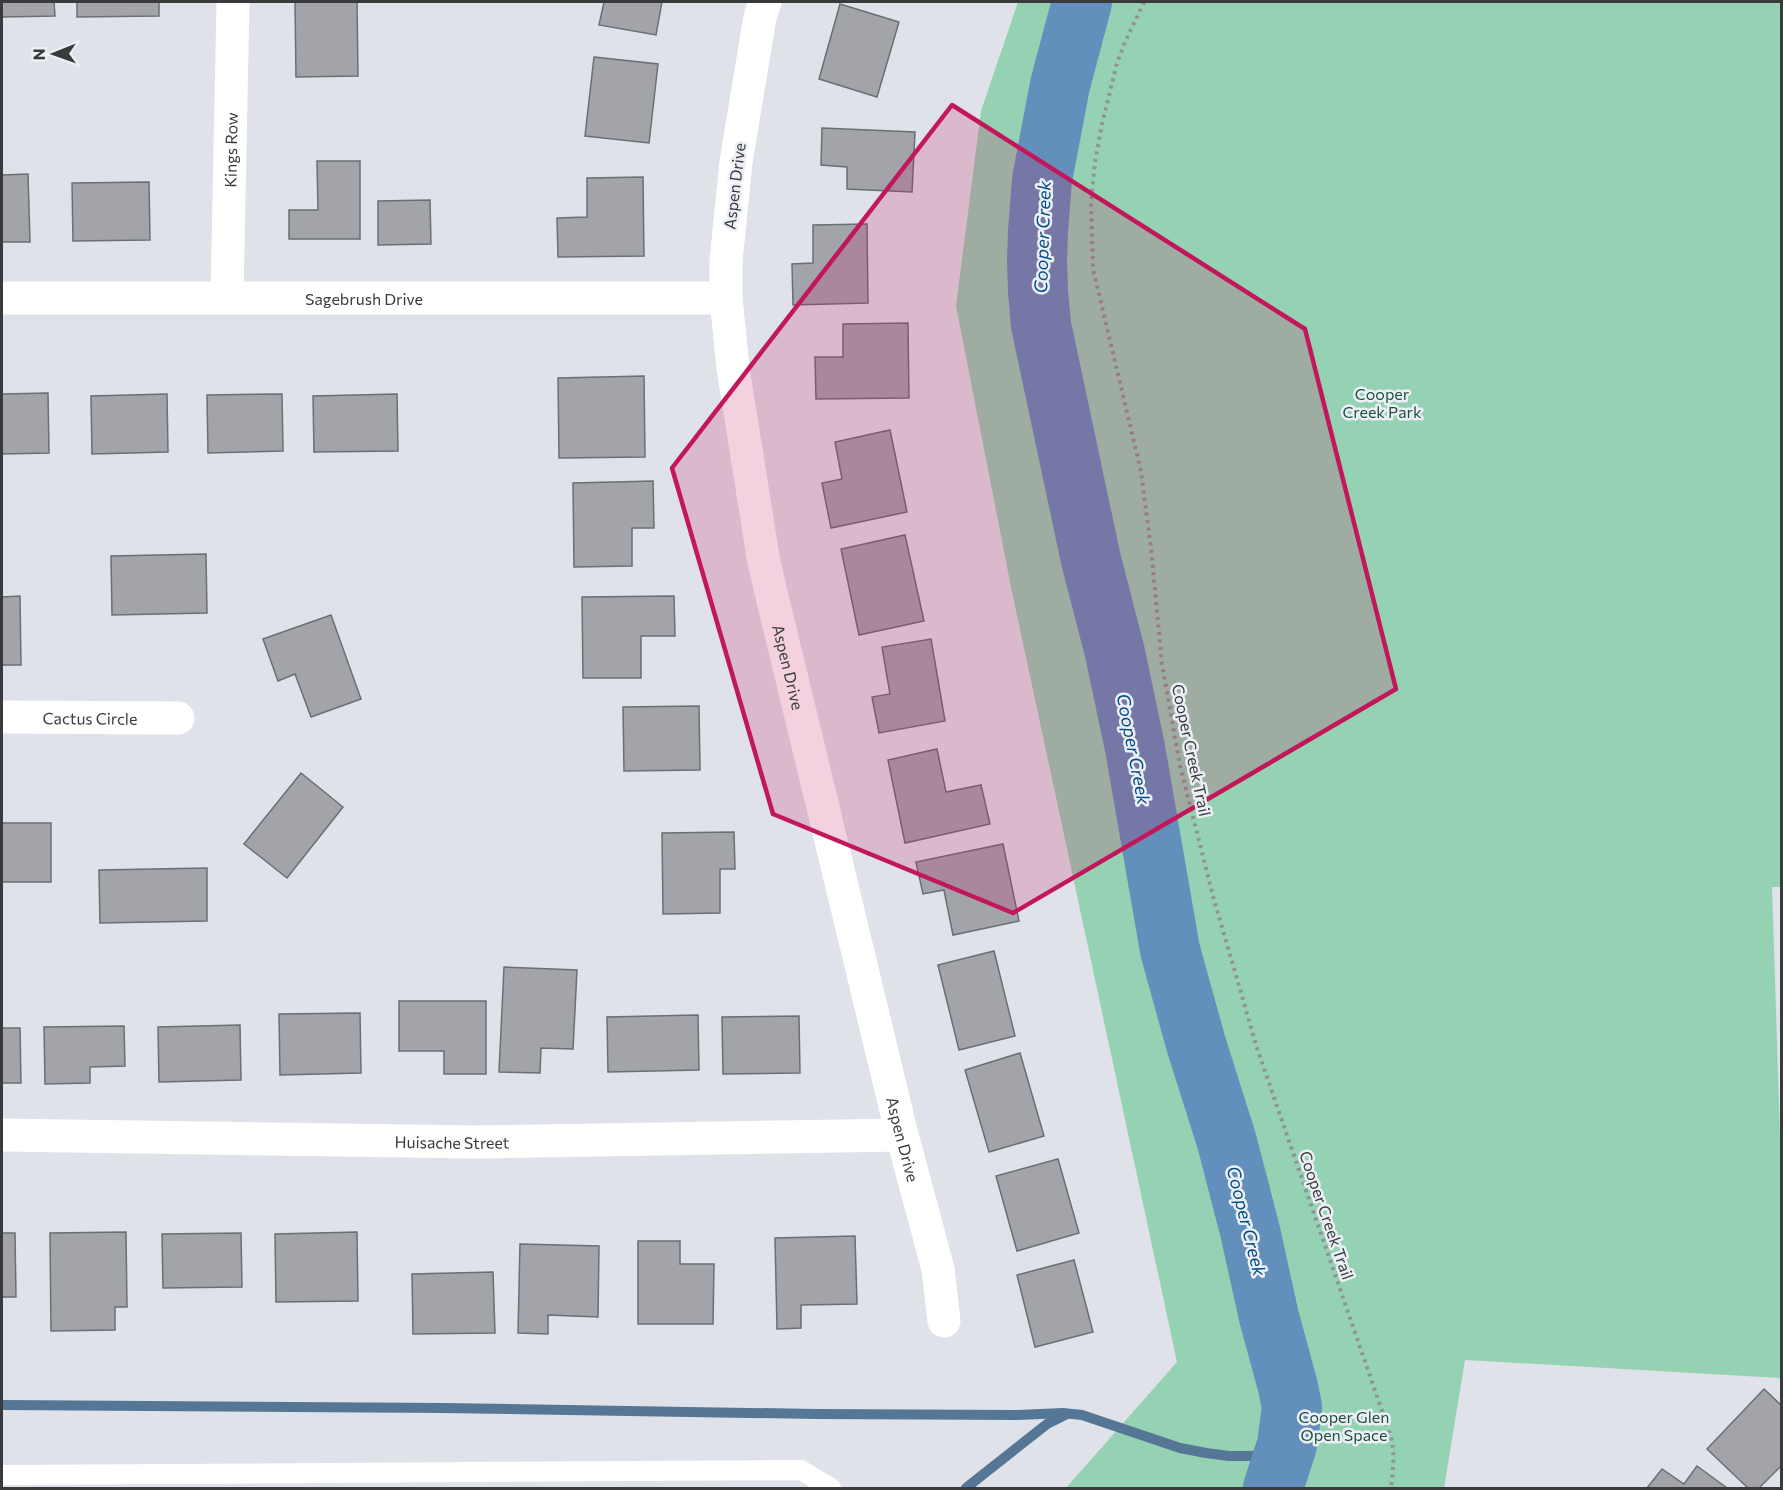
<svg xmlns="http://www.w3.org/2000/svg" width="1783" height="1490" viewBox="0 0 1783 1490" font-family="Commissioner,sans-serif">
<style>
.green{fill:#95d1b3}
.lines{fill:none;stroke-linecap:round;stroke-linejoin:round}
.stream{stroke:#567695;stroke-width:10}
.river{stroke:#628fbb;stroke-width:60}
.building{fill:#a2a4aa;stroke:#6b6e73;stroke-width:1.5}
.path{stroke:#909296;stroke-width:4;stroke-dasharray:3 4.5;stroke-linecap:butt}
.lane{stroke:#fff;stroke-width:20}
.street{stroke:#fff;stroke-width:33}
.marked{fill:#c2185b;fill-opacity:0.2;stroke:#c2185b;stroke-width:4.5;stroke-linejoin:round}
.labels{text-anchor:middle;dominant-baseline:central;stroke-width:5;stroke-linejoin:round;paint-order:stroke}
.street-label{font-size:16px;fill:#393a3c;stroke:#eceff5}
.park-label{font-size:16px;fill:#1d513b;stroke:#eceff5}
.water-label{font-size:18px;font-style:italic;fill:#004d84;stroke:#eceff5}
</style>
<rect width="100%" height="100%" fill="#dfe2e8"/>
<polygon class="green" points="1018,2 1781,2 1782,887 1772,887 1781,1167 1781,1378 1465,1360 1444,1488 1066,1488 1177,1362 1012,592 956,306 981,111"/>
<g class="lines">
<g class="stream">
<polyline points="2,1405 443,1408 817,1414 1018,1415 1063,1413 1082,1415 1180,1448 1206,1453 1229,1456 1253,1456 1287,1445"/>
<polyline points="966,1488 1047,1424 1067,1414"/>
</g>
<polyline class="river" points="1082,2 1060,85 1042,180 1038,231 1037,261 1038,291 1041,325 1091,560 1115,653 1135,748 1170,950 1196,1044 1227,1142 1250,1231 1269,1317 1288,1387 1292,1407 1287,1445 1273,1488"/>
</g>
<g class="building">
<polygon points="2,2 54,2 55,16 2,17"/>
<polygon points="77,2 159,2 159,16 77,17"/>
<polygon points="295,2 357,2 358,76 296,77"/>
<polygon points="604,2 662,2 656,35 599,25"/>
<polygon points="840,4 899,22 877,97 819,79"/>
<polygon points="594,57 658,64 649,143 585,136"/>
<polygon points="822,128 915,132 912,192 847,189 847,167 821,165"/>
<polygon points="317,161 360,161 360,239 289,239 289,210 318,210"/>
<polygon points="28,174 30,242 2,242 2,175"/>
<polygon points="643,177 644,256 558,257 557,218 587,217 587,178"/>
<polygon points="149,182 150,240 73,241 72,183"/>
<polygon points="430,200 431,244 378,245 378,201"/>
<polygon points="867,224 868,303 793,305 792,264 813,263 813,225"/>
<polygon points="908,323 909,398 816,399 815,357 843,357 843,324"/>
<polygon points="644,376 645,457 559,458 558,378"/>
<polygon points="48,393 49,453 2,454 2,394"/>
<polygon points="167,394 168,452 92,454 91,396"/>
<polygon points="282,394 283,451 208,453 207,395"/>
<polygon points="397,394 398,451 314,452 313,396"/>
<polygon points="890,430 907,512 831,528 822,483 842,479 835,442"/>
<polygon points="653,481 654,528 632,528 632,566 574,567 573,483"/>
<polygon points="905,535 924,621 859,635 841,549"/>
<polygon points="206,554 207,613 112,615 111,556"/>
<polygon points="20,596 21,665 2,665 2,597"/>
<polygon points="674,596 675,636 641,636 641,678 583,678 582,597"/>
<polygon points="331,615 361,699 311,717 295,674 278,681 263,639"/>
<polygon points="931,639 945,721 879,733 872,697 890,694 882,647"/>
<polygon points="699,706 700,770 624,771 623,707"/>
<polygon points="937,749 946,792 981,785 990,824 905,843 888,760"/>
<polygon points="301,773 343,807 287,878 244,844"/>
<rect x="2" y="823" width="49" height="59"/>
<polygon points="734,832 735,869 720,869 720,913 663,914 662,833"/>
<polygon points="1003,844 1019,921 953,935 944,890 923,894 916,862"/>
<polygon points="207,868 207,921 100,923 99,870"/>
<polygon points="994,951 1015,1036 959,1050 938,965"/>
<polygon points="504,967 577,970 573,1049 541,1048 540,1073 499,1072"/>
<polygon points="399,1001 486,1001 486,1074 444,1074 444,1051 399,1051"/>
<polygon points="360,1013 361,1073 280,1075 279,1014"/>
<polygon points="698,1015 699,1070 608,1072 607,1017"/>
<polygon points="799,1016 800,1073 723,1074 722,1017"/>
<polygon points="240,1025 241,1080 159,1082 158,1027"/>
<polygon points="124,1026 125,1066 90,1067 90,1083 45,1084 44,1027"/>
<polygon points="2,1028 20,1028 21,1083 2,1083"/>
<polygon points="1020,1053 1044,1136 989,1152 965,1070"/>
<polygon points="1058,1159 1079,1233 1017,1251 996,1176"/>
<polygon points="126,1232 127,1307 115,1307 115,1330 51,1331 50,1233"/>
<polygon points="357,1232 358,1301 276,1302 275,1234"/>
<polygon points="2,1233 15,1233 16,1297 2,1297"/>
<polygon points="241,1233 242,1287 163,1288 162,1234"/>
<polygon points="855,1236 857,1304 801,1305 801,1328 777,1329 775,1238"/>
<polygon points="638,1241 680,1241 680,1264 714,1264 713,1324 638,1324"/>
<polygon points="520,1244 599,1246 598,1317 548,1315 548,1334 518,1333"/>
<polygon points="1074,1260 1093,1332 1035,1347 1017,1275"/>
<polygon points="493,1272 495,1333 413,1334 412,1274"/>
<polygon points="1764,1389 1782,1406 1782,1465 1759,1488 1748,1488 1707,1449"/>
<polygon points="1697,1466 1727,1488 1647,1488 1662,1469 1684,1484"/>
</g>
<g class="lines">
<path class="path" d="M1144,2l-19,40 -8,21 -15,61 -7,38 -4,40 2,67 48,202 10,77 11,116 18,102 33,130 44,152 134,389c4,18 2,33 0,51"/>
<polyline class="lane" points="2,1475 801,1470 831,1488"/>
<g class="street">
<path id="s1" d="M765,2l-5,15 -24,145 -10,99v37l7,70 31,195 138,572 36,134 6,52"/>
<path id="s2" d="M227,297l6,-295"/>
<path id="s3" d="M2,298h724"/>
<path id="s4" d="M2,717l176,1"/>
<path id="s5" d="M2,1135l473,7 427,-7"/>
</g>
</g>
<path class="marked" d="M952,105l353,224 91,360 -383,224 -240,-99 -101,-346z"/>
<g class="labels">
<g class="street-label">
<text stroke="none"><textPath href="#s2" startOffset="147">Kings Row</textPath></text>
<text transform="translate(734 186) rotate(-83)">Aspen Drive</text>
<text stroke="none"><textPath href="#s3" startOffset="362">Sagebrush Drive</textPath></text>
<text stroke="none"><textPath href="#s1" startOffset="674">Aspen Drive</textPath></text>
<text stroke="none"><textPath href="#s4" startOffset="88">Cactus Circle</textPath></text>
<text transform="translate(1192 750) rotate(78)">Cooper Creek Trail</text>
<text stroke="none"><textPath href="#s1" startOffset="1160">Aspen Drive</textPath></text>
<text stroke="none"><textPath href="#s5" startOffset="450">Huisache Street</textPath></text>
<text transform="translate(1327 1215) rotate(71)">Cooper Creek Trail</text>
</g>
<g class="park-label">
<text x="1382" y="393">Cooper<tspan x="1382" dy="18">Creek Park</tspan></text>
<text x="1344" y="1416">Cooper Glen<tspan x="1344" dy="18">Open Space</tspan></text>
</g>
<g class="water-label">
<text transform="translate(1042 237) rotate(-88)">Cooper Creek</text>
<text transform="translate(1134 749) rotate(79)">Cooper Creek</text>
<text transform="translate(1247 1221) rotate(76)">Cooper Creek</text>
</g>
</g>
<rect width="1783" height="1490" fill="none" stroke="#393a3c" stroke-width="6"/>
<g transform="translate(54 54) rotate(269)" stroke="#eceff5" stroke-width="4.5" paint-order="stroke">
<path d="M0-4.5L10 22L0 15L-10 22Z" fill="#393a3c"/>
<text y="-9" font-size="16" font-weight="bold" text-anchor="middle" fill="#393a3c">N</text>
</g>
</svg>
